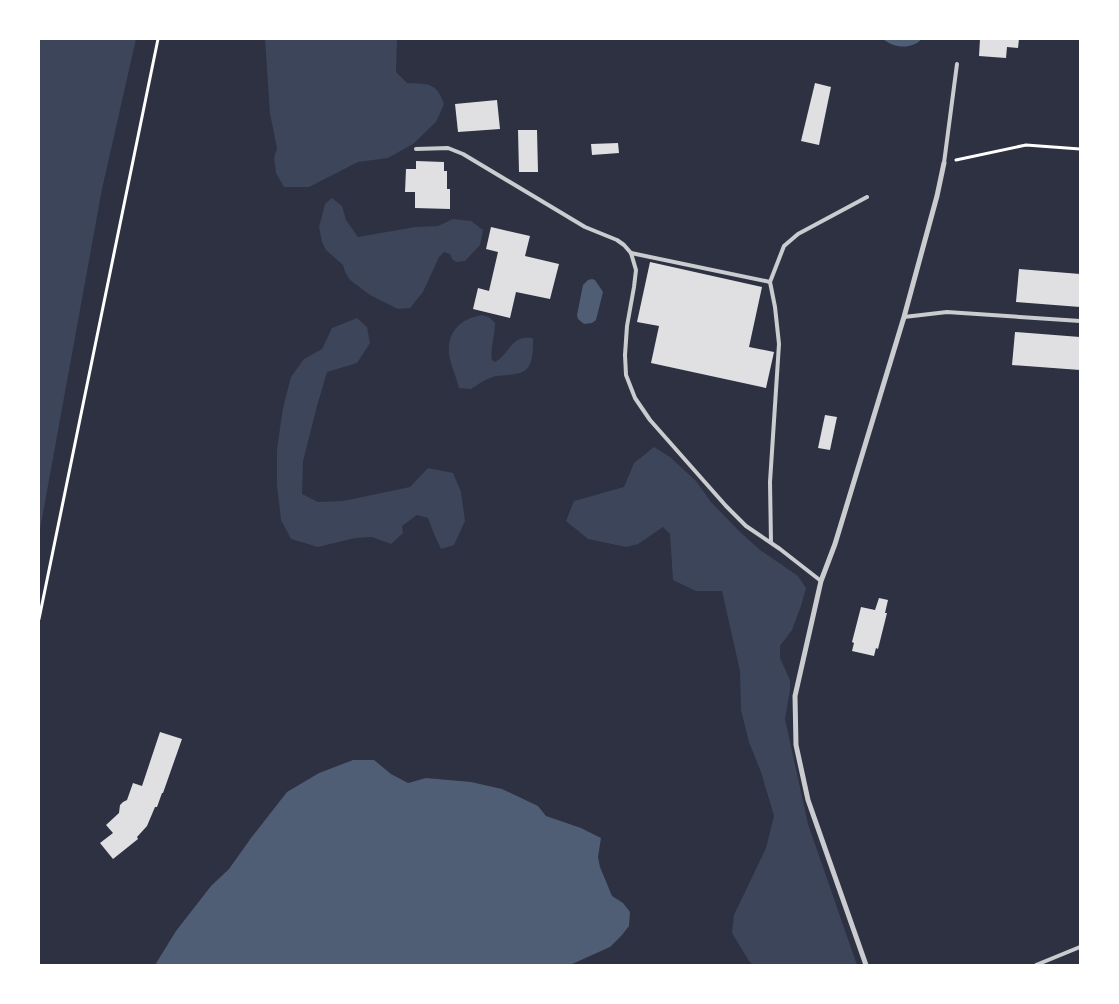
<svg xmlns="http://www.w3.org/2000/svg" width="1119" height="1004" viewBox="0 0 1119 1004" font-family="'Roboto Serif',serif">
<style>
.green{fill:#3c4559}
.water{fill:#4f5d75}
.building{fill:#e0e0e3}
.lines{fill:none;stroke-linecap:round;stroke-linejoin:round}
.path{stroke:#fff;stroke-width:3}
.service{stroke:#caccd0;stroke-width:4}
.minor{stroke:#caccd0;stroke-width:5}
</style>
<rect width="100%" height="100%" fill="#2d3142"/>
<g class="green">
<polygon points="39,39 136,39 102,189 39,535"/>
<path d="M265,39h132l-1,33 11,11c22,1 29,-1 37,21l-8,18 -23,22 -25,14 -30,4 -49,25h-25l-8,-14 -2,-15 3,-10 -7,-34z"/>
<polygon points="332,198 342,206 346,220 358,237 415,227 438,226 453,219 471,221 483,230 480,245 465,261 456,262 452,259 450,254 444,252 439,257 423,292 410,308 398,309 370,295 350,280 345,272 343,265 326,250 322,242 319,227 325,204"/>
<path d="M482,315l7,2 6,6c0,13 -5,26 -3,37l3,2c15,-8 16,-28 38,-24 0,12 1,31 -13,35 -8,2 -16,2 -24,3 -10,2 -17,8 -25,13l-12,-1c-3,-12 -9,-24 -10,-35 -2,-22 13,-35 33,-38z"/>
<polygon points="357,318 367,327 370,343 357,363 327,372 317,406 303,461 302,494 318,502 343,501 410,487 428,468 453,473 461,492 465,521 454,545 441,549 434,534 428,518 417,515 402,526 403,533 391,544 372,537 355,538 318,547 291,539 281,520 277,485 277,449 283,408 291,377 304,359 322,349 332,328"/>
<polygon points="654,447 670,457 696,481 711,502 740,532 760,550 798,576 806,588 801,606 792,630 780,646 780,658 790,680 790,690 785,719 808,824 857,965 753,965 749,961 732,933 734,915 766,848 774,816 761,772 749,742 741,710 740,671 722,591 696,591 673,580 670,534 663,527 638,544 626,547 588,539 566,521 574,501 624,487 634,463"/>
</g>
<g class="water">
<path d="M883,39h39c-12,11 -28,9 -39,0z"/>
<polygon points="592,279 595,280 603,292 596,320 592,323 584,324 578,319 577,315 583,285 588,280"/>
<polygon points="353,760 374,760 391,774 408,783 426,778 471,782 502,789 538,806 546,816 581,828 601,838 598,857 600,867 612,896 623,903 630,912 629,926 622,935 610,947 570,965 155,965 176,931 211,886 229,869 251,838 287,792 319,773"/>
</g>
<g class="building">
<polygon points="980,39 1019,39 1018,48 1007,47 1006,58 979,56"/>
<polygon points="815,83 831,87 819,145 801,141"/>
<polygon points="497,100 500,129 458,132 455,104"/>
<polygon points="518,130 537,130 538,172 519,172"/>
<polygon points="618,143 619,153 592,155 591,144"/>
<polygon points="416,161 444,162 444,171 447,171 447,189 450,189 450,209 415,208 415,192 405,192 406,169 416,169"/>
<polygon points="491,227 530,236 525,256 559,264 550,299 516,292 510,318 473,309 478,288 489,291 498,252 486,249"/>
<polygon points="650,262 762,287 749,347 774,352 766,388 651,363 659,326 637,322"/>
<polygon points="1019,269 1080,274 1080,307 1016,302"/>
<polygon points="1015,332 1080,337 1080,370 1012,365"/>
<polygon points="825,415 837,417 830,450 818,448"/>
<polygon points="879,598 888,600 885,613 887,613 878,649 876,648 874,656 852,651 854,643 852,642 861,607 875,610"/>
<polygon points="160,732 182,739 163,793 162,793 157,807 155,807 147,826 137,837 138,839 113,859 100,843 113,833 106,825 119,813 120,805 123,802 127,800 133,783 142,786"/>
</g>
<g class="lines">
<g class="path">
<polyline points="956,160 1026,145 1080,149"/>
<polyline points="39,619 158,39"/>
</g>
<g class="service">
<polyline points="416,149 448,148 463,154 585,227 617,240 624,245 631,253 636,270 634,287 627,326 625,355 626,375 635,398 650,420 726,506 746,526 780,549 821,581"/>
<polyline points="944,163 957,64"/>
<polyline points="631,253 770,282 775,307 779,344 770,482 771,542"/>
<polyline points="770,282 784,246 798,234 867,197"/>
<polyline points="904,317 947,312 1080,321"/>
<polyline points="1036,965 1080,947"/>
</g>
<polyline class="minor" points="866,965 808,800 796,745 795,696 821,581 835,544 904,317 937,196 944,163"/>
</g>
<rect width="1119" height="1004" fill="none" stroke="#ffffff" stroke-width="80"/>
</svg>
